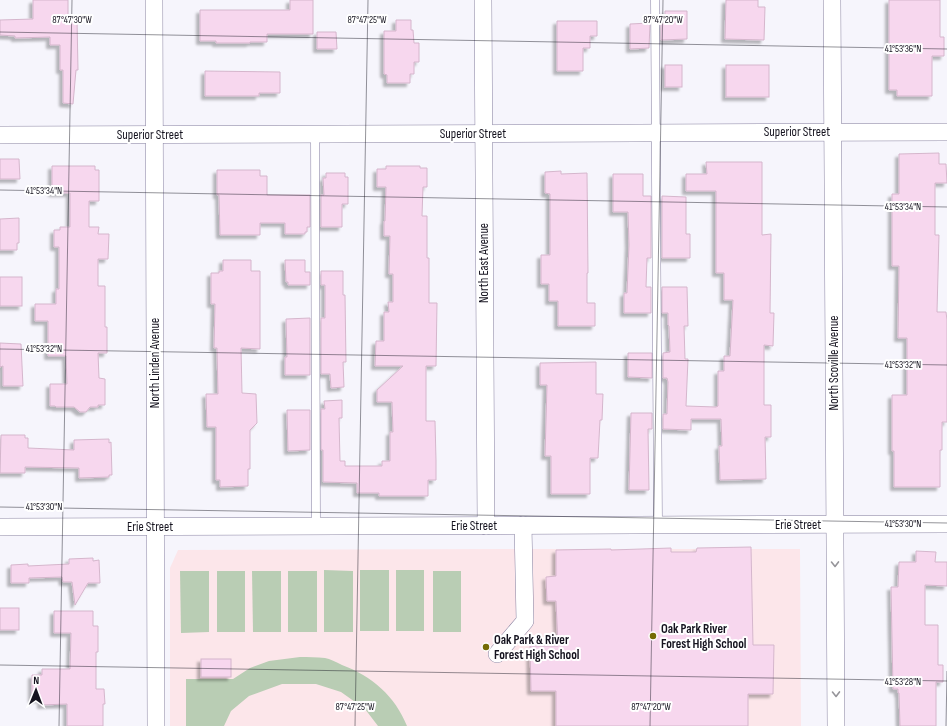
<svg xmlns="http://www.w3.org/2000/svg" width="947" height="726" viewBox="0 0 947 726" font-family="'Sofia Sans Condensed',sans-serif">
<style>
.education{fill:#fce6ea}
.green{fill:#b9cdb4}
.building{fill:#f7d7ee;stroke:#d5b6cc;filter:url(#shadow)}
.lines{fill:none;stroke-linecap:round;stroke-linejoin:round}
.service-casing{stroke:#8781a0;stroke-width:9}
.minor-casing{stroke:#8781a0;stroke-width:18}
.service{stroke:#fff;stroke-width:8}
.minor{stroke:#fff;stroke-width:17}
.oneway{stroke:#96959a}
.ticks{fill:none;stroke:#15131f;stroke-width:1;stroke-opacity:0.45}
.poi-dot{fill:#756b04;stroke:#fff;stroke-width:1.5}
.labels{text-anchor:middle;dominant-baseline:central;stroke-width:4;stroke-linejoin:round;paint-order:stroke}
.street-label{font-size:13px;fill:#15131f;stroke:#fff}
.poi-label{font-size:13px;font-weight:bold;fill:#15131f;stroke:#fff;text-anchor:start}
.ticks-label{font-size:10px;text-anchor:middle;fill:#15131f;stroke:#fff;stroke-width:4;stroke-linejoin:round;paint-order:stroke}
</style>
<defs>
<filter id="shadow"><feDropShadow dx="-3.5" dy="3.5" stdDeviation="1" flood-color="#0004"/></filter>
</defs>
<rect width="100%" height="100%" fill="#f6f5fc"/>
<polygon class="education" points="509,549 800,549 801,726 170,726 170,568 178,550"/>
<g class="green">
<polygon points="324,570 353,571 353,632 324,632"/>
<rect x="360" y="570" width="29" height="61"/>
<rect x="396" y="570" width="28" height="61"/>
<polygon points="180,571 209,571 209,632 181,633"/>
<rect x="217" y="571" width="28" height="61"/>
<polygon points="252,571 281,571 281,632 253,632"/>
<rect x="288" y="571" width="29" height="61"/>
<rect x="433" y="571" width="28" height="61"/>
<path d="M300,657c8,0 17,0 25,1 5,1 11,4 17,7 30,11 53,31 65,61h-29l-13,-17 -24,-17 -25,-8h-34l-33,12 -18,15 -7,15h-38v-47h47l17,-11 19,-7z"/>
</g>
<g class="building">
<polygon points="33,0 68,0 68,19 77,19 78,70 76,70 73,104 63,103 63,70 60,70 60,45 50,45 50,37 15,38 15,36 0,35 0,20 33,19"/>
<polygon points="290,0 313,0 313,34 267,34 267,42 250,42 250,43 216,43 216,41 200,41 200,10 290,10"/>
<polygon points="726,0 758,0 758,7 765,7 764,40 725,39"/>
<polygon points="889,0 940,0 940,37 944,37 944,56 932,56 932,96 897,96 897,90 889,90"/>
<polygon points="665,11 687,11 687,39 661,40 661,23 665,23"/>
<polygon points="396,20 411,20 411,30 413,30 414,43 419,43 419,62 414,62 414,74 410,74 410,83 387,83 387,75 384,74 384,31 396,31"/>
<polygon points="557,21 597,21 597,36 590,36 590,48 583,48 583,71 557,71"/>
<polygon points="650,23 649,48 630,49 630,24"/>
<polygon points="317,32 336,32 337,49 317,49"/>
<rect x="665" y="65" width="17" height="22"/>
<rect x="726" y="65" width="43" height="32"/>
<polygon points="205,71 280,72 280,93 259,93 259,96 205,96"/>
<polygon points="939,153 939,164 946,164 947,183 935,183 935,235 939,235 937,312 946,312 947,320 947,422 942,422 942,450 940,450 940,487 894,487 894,451 892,451 892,395 907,395 907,338 898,338 899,266 892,266 892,194 899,194 899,154"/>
<polygon points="0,159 19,159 20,179 0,179"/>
<polygon points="706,162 762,162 762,235 771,234 770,313 774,313 773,346 764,345 764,405 771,405 771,437 765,437 766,479 720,480 719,446 722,446 721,419 691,419 691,430 663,429 663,414 667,414 668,382 667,378 663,378 663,353 670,352 669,326 668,325 668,313 662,313 662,287 687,287 688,326 684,326 685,359 688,359 686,406 716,407 718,406 718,371 724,371 724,356 730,356 733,300 724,300 724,273 716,273 716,191 686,191 686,174 707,174"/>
<polygon points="52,166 95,166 95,170 99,170 99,201 89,201 89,227 99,227 98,234 109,234 108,259 98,259 98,286 105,286 105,327 107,327 107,353 98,353 99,378 105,379 105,405 98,405 98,407 90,407 86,412 80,412 74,407 56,407 55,406 50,406 50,384 67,384 66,356 48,356 48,321 35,321 35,304 56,304 56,289 59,289 59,247 54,247 54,230 60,230 60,227 70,227 70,193 52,193"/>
<polygon points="386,166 420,166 420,168 427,168 427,187 423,187 422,216 427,216 427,258 429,258 429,303 437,303 436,366 426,366 426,421 435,421 436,460 436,480 428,480 428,496 379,496 379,493 357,493 357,483 323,482 323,450 321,450 321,409 325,409 324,401 342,400 342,418 339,418 340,461 345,461 345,466 382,466 382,461 390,461 390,432 393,432 392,402 377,402 377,390 403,366 375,366 376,341 384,341 384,312 389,312 388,302 393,302 393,274 389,274 390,236 384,236 384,221 385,221 386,187 377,187 377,169 386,169"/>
<polygon points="217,170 260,170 260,176 267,176 267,195 310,195 310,227 307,227 307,232 305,232 305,234 285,234 285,223 260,223 260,235 220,235 219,195 217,195"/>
<polygon points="561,171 561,174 587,173 588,273 587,273 587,303 595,303 595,326 558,326 558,301 549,301 549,284 541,284 541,255 550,255 550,194 545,193 545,172"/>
<polygon points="326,173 345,173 345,177 348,177 348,204 342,204 342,227 321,227 321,195 324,195 323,178 326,178"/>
<polygon points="613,174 643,174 643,196 651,196 651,258 647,258 646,287 651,287 651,313 624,313 624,293 627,293 629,245 628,212 613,212"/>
<polygon points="662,196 686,197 686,234 690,234 690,258 662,258"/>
<polygon points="19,218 19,243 17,243 17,250 0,250 0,219"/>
<polygon points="223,260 251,260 251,271 260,271 260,349 241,348 242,393 256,394 257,423 250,430 250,469 248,469 248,486 220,487 220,480 216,480 216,427 207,427 206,394 218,394 217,348 214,348 215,304 211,304 211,273 219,273 219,271 223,271"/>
<polygon points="285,260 305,260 305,272 310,272 310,285 288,285 288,282 286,282"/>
<polygon points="321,271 343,271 343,295 345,295 346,362 343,362 344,387 331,388 330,374 321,374 321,318 325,318 325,285 321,285"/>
<rect x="0" y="277" width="22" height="29"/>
<polygon points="310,318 310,375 285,375 285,357 287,357 286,319"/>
<polygon points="0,343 21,344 23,386 3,386 3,366 0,367"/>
<polygon points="628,353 652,353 652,378 628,377"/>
<polygon points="596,362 596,394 603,394 602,420 600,420 598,458 590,458 590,494 551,494 551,456 545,456 547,385 540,385 540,363"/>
<polygon points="287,410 310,410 310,450 288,451"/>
<polygon points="631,413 652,413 652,429 648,429 649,490 629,490"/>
<polygon points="1,435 25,435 25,438 28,438 28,448 74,450 74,440 109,439 109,443 111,442 112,475 109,475 109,477 79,478 79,468 25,467 25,473 0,473"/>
<polygon points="751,547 753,645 774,645 773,694 748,694 748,726 556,726 556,691 531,691 530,646 558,646 556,601 547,601 546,577 556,576 556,550 611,549 611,550 671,548 671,552 696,552 697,548"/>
<polygon points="916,551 936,552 935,562 947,562 947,586 925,585 925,625 938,625 938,665 943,665 943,682 936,682 936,726 900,726 899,693 898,693 898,689 893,689 891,587 898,587 899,562 916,562"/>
<polygon points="93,558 93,561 99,560 100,583 88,583 75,605 72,582 63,582 62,577 29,578 29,583 11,583 11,565 28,564 28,566 69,564 69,559"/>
<rect x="0" y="608" width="19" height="22"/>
<polygon points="54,611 93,611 93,626 98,626 98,652 96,652 96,689 104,689 105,704 103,704 103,726 67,726 67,704 41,705 41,699 32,699 32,675 42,675 42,669 70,669 71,633 54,633"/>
<rect x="201" y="659" width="30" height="18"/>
</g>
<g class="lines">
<g class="service-casing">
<g id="service">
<polyline points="655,0 658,526"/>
<polyline points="315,134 316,526"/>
</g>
</g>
<g class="minor-casing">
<g id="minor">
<polyline points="154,0 156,726"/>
<polyline points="483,0 486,526"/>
<polyline points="832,0 836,726"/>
<polyline points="0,135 947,132"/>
<polyline points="0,527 947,524"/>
<polyline points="497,654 525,621 523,525"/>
</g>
</g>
<use href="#service" class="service"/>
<use href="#minor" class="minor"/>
</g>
<defs><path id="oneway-chevron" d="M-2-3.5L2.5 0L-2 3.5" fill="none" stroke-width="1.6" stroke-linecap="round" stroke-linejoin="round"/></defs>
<g class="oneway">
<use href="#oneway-chevron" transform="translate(835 564) rotate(89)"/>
<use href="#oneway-chevron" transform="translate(836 694) rotate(89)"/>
</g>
<path class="ticks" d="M0,32l947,17M0,190l947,17M0,349l947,16M0,507l947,16M0,665l947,16M59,726l13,-726M355,726l13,-726M650,726l13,-726M946,726l1,-55"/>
<g class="poi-dot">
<circle cx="653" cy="636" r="4"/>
<circle cx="486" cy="647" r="4"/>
</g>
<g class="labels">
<g class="street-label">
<text x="797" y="132">Superior Street</text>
<text x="473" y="134">Superior Street</text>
<text x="150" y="135">Superior Street</text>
<text transform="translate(484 263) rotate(-90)">North East Avenue</text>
<text transform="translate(155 363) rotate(-90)">North Linden Avenue</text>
<text transform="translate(834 363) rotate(-90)">North Scoville Avenue</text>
<text x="798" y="525">Erie Street</text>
<text x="474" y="526">Erie Street</text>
<text x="150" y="527">Erie Street</text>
</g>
<g class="poi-label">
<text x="661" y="629">Oak Park River<tspan x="661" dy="15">Forest High School</tspan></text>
<text x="494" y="640">Oak Park &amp; River<tspan x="494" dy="15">Forest High School</tspan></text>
</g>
</g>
<g class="ticks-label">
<text x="72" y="23">87°47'30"W</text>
<text x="367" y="23">87°47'25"W</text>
<text x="663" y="23">87°47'20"W</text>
<text x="903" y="52">41°53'36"N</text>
<text x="44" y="194">41°53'34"N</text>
<text x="903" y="210">41°53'34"N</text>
<text x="44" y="352">41°53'32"N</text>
<text x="903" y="368">41°53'32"N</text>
<text x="44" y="510">41°53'30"N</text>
<text x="903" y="527">41°53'30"N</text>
<text x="903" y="685">41°53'28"N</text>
<text x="355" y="710">87°47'25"W</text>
<text x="651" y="710">87°47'20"W</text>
</g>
<g transform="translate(36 690) rotate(1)" stroke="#ffffff" stroke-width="3" paint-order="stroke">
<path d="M0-3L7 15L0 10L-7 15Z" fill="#15131f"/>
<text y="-6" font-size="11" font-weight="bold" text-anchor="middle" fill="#15131f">N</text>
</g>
</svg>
